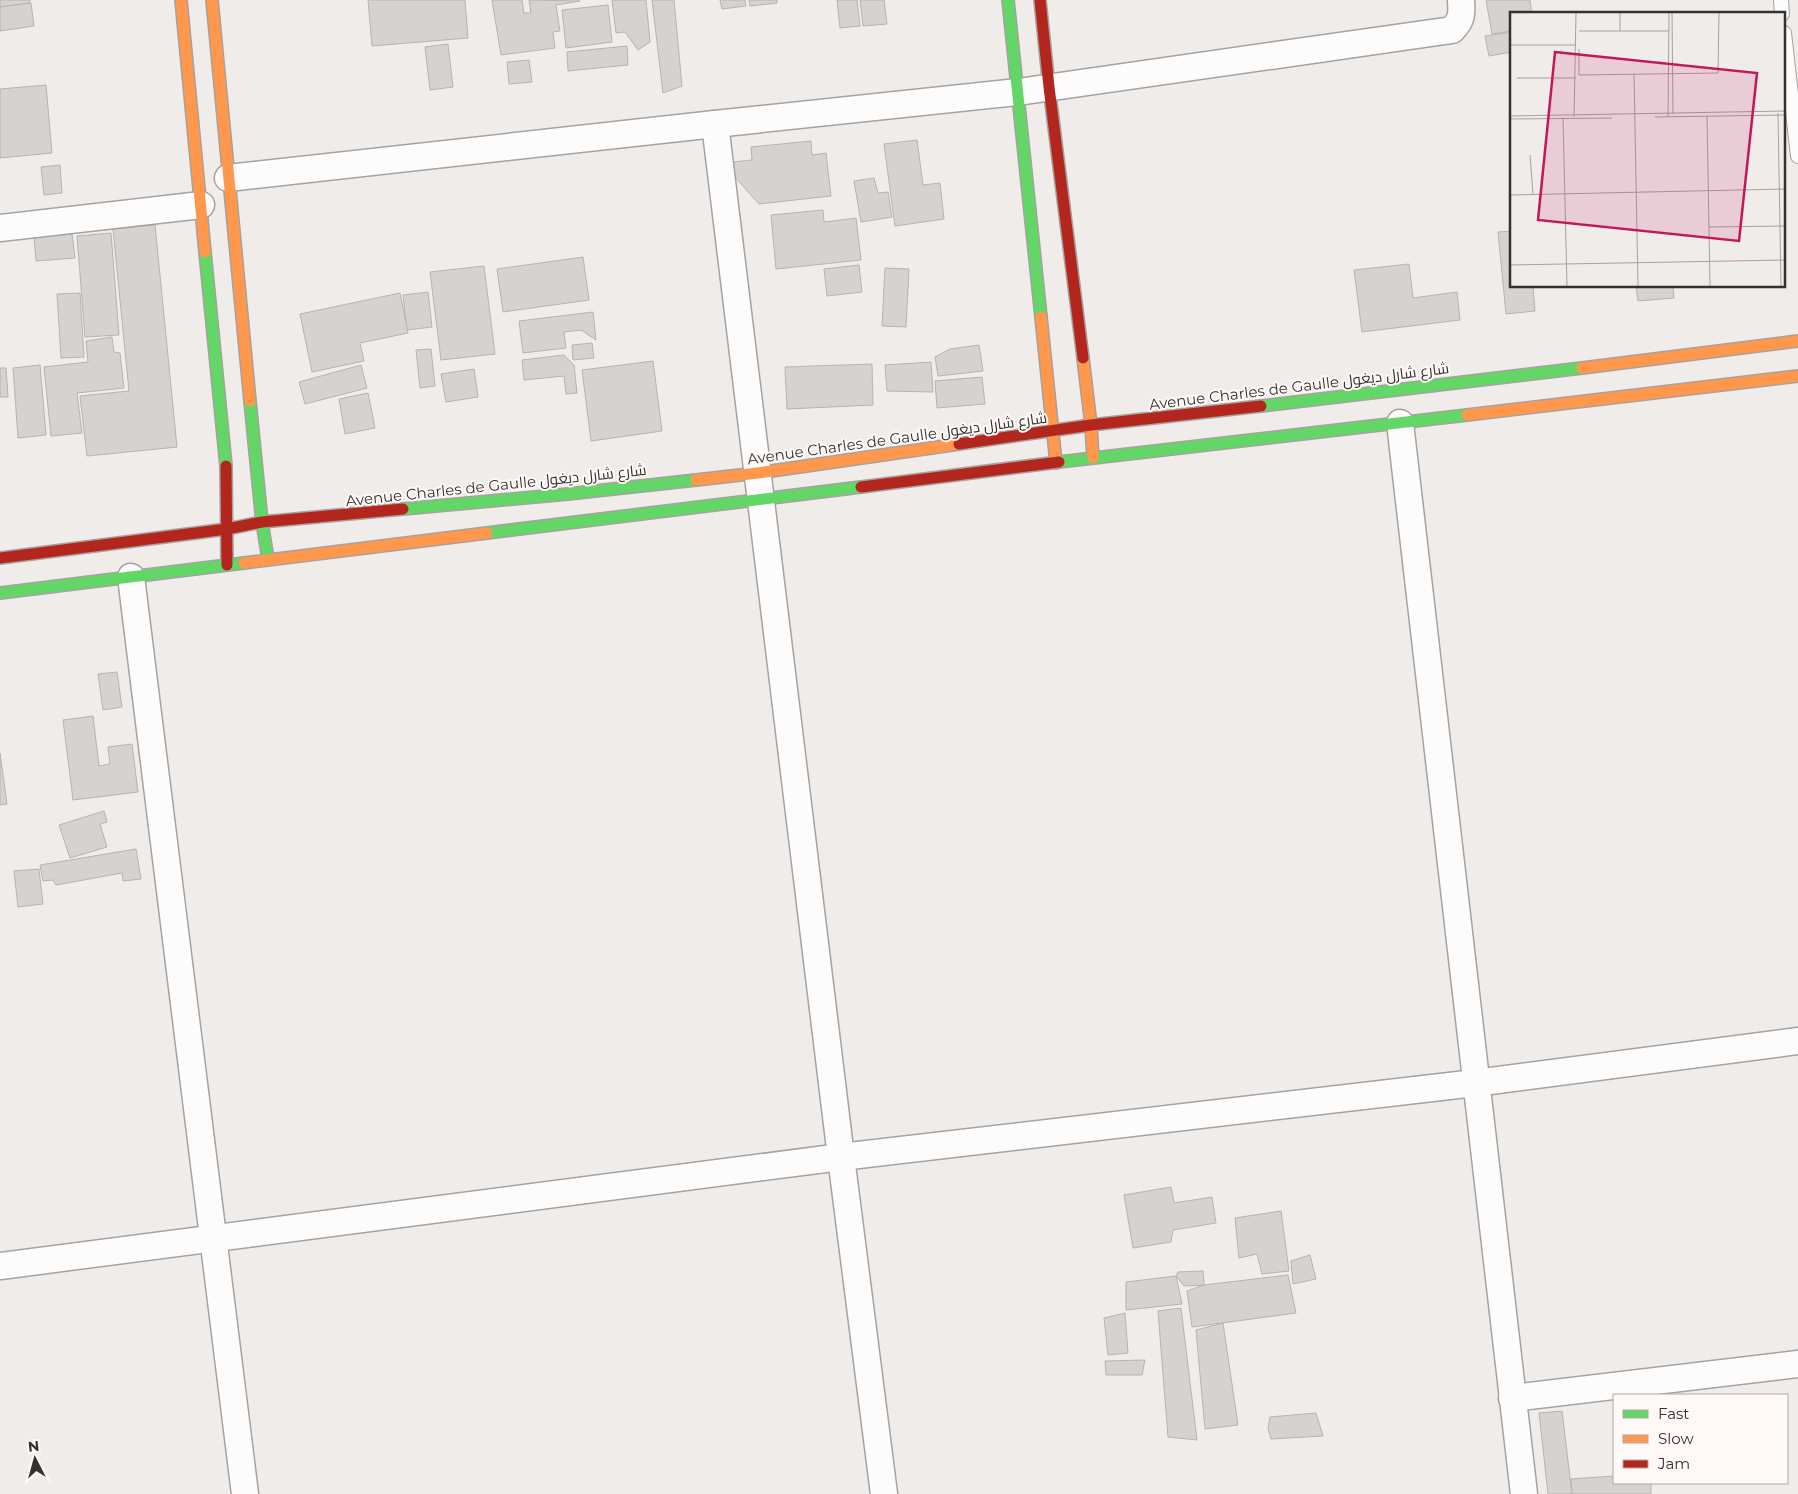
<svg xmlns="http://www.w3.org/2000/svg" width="1798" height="1494" viewBox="0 0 1798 1494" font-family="Montserrat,Cairo,sans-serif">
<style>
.building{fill:#d5d2d0;stroke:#b6b3b1}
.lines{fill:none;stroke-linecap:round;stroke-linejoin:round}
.lane-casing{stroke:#a5a2a0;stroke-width:16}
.street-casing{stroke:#a5a2a0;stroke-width:29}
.fast-casing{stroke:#a5a2a0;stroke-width:14}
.slow-casing{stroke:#a5a2a0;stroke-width:14}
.jam-casing{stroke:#a5a2a0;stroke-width:14}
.lane{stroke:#fdfcfc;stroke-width:14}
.street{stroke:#fdfcfc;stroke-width:26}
.fast{stroke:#63d668;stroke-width:11}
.slow{stroke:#ff974d;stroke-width:11}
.jam{stroke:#b3261e;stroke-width:11}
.labels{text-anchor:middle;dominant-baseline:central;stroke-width:4;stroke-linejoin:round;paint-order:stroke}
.street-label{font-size:15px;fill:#34312e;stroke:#fef9f6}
.inset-road{fill:none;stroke:#a5a19f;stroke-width:1}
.view{fill:#c2185b;fill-opacity:0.15;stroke:#c2185b;stroke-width:2.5}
.inset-edge{fill:none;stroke:#34312e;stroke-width:2.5}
</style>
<rect width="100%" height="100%" fill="#f0ecea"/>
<g class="building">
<polygon points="0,0 30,0 30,3 0,7"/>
<polygon points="368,0 465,0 468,38 372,46"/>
<polygon points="492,0 522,0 524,13 531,13 529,0 580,1 556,5 560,31 553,32 555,48 501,55"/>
<polygon points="612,0 646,0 650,42 638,50 625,32 616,33"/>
<polygon points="652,0 674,0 682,86 663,93"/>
<polygon points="720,0 745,0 746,6 722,9"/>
<polygon points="749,0 777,0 777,3 750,6"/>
<polygon points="837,0 857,0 860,26 840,28"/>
<polygon points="860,0 884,0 887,24 863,26"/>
<polygon points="1486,0 1530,0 1532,14 1512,14 1512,31 1492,34"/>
<polygon points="31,3 34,26 0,31 0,7"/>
<polygon points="608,5 612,42 566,48 562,10"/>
<polygon points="1512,32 1512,52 1489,56 1485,36"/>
<polygon points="448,44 453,87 430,90 425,47"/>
<polygon points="627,46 628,65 568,71 567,52"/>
<polygon points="529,60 532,82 509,84 507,62"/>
<polygon points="46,85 52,153 0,158 0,89"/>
<polygon points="917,140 923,185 940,183 944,219 895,226 884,144"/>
<polygon points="811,141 812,155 826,153 831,196 759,204 734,176 732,162 752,160 751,147"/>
<polygon points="60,165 62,193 44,195 41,167"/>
<polygon points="874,178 878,193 888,192 892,217 861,222 854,181"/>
<polygon points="823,210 824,222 856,218 861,260 776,269 771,215"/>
<polygon points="155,225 177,447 87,456 80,396 129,391 113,229"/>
<polygon points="1512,231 1512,286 1533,286 1535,311 1506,314 1498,232"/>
<polygon points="111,233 119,335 85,337 77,236"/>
<polygon points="72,234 75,258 36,261 34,237"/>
<polygon points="583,257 589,300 503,312 497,269"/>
<polygon points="1409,264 1413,298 1457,292 1460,320 1362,332 1354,270"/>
<polygon points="859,265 862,292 827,296 824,269"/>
<polygon points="484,266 495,354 441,360 430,272"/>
<polygon points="885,268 909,269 906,327 882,326"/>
<polygon points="1636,286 1673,286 1674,298 1638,301"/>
<polygon points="428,292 432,327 407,330 403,295"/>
<polygon points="80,293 84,357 61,358 57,294"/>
<polygon points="400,293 408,333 360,343 364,361 312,372 300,314"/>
<polygon points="593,312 596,340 581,330 564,332 566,348 523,353 519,321"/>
<polygon points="112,337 114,352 120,353 124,388 77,393 82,433 51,436 44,367 88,362 86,341"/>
<polygon points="592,343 594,358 573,360 572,345"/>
<polygon points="979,345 983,371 938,376 935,357 950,349"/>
<polygon points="431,349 435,386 420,388 416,350"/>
<polygon points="564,355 574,365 577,393 566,394 564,376 524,380 522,360"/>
<polygon points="653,361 662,431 591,441 582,370"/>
<polygon points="931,362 933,392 887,391 885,365"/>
<polygon points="872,364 873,405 787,409 785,367"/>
<polygon points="40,365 46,435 18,438 13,368"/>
<polygon points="361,365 367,388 305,404 299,382"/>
<polygon points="0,368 6,368 8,397 0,397"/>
<polygon points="474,369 478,397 446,402 441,374"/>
<polygon points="982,377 985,404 937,408 935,381"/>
<polygon points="368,393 375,428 345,434 339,399"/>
<polygon points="117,672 122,707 103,710 98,674"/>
<polygon points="93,716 99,766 110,764 108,747 132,744 138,792 73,800 63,720"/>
<polygon points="0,753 7,804 0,805"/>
<polygon points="104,811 107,822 100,824 107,847 70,858 59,825"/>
<polygon points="136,849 141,879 123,881 122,873 56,885 53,880 43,881 40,865"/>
<polygon points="39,869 43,904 18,907 14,871"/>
<polygon points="1171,1187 1174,1203 1212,1197 1216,1223 1173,1230 1171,1242 1133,1248 1124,1195"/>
<polygon points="1281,1211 1289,1271 1262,1274 1257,1254 1239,1258 1235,1218"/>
<polygon points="1310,1255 1316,1279 1293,1284 1291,1261"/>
<polygon points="1203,1271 1204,1285 1184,1286 1176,1276 1178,1272"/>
<polygon points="1288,1275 1296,1313 1192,1327 1187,1291 1204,1285"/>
<polygon points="1176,1276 1182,1304 1126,1310 1126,1282"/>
<polygon points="1181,1308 1197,1440 1168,1437 1158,1311"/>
<polygon points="1125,1313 1128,1353 1108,1355 1104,1318"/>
<polygon points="1223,1323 1238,1425 1205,1429 1196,1330"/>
<polygon points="1145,1360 1142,1375 1106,1375 1105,1361"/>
<polygon points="1562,1411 1572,1494 1548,1494 1539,1413"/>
<polygon points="1316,1413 1323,1436 1271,1439 1268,1428 1270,1417"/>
<polygon points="1614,1476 1614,1483 1651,1483 1651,1494 1572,1494 1571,1479"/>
</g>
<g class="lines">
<g class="lane-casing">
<g id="lane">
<polyline points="1781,0 1782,14"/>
<polyline points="1784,33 1798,156"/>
</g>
</g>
<g class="street-casing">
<g id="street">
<polyline points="715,124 841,1157 884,1494"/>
<path d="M228,178l487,-54 303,-32 434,-62c10,-10 10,-16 9,-30"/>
<polyline points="0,228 201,205"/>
<polyline points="1400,423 1524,1494"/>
<polyline points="131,577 245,1494"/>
<polyline points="0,1266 841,1157 1475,1083 1798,1041"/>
<polyline points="1512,1398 1798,1364"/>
</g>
</g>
<g class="fast-casing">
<g id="fast">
<polyline points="1008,0 1041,317"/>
<polyline points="205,252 226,466"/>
<polyline points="250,401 262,522 268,559"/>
<polyline points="1261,406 1582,368"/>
<polyline points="1059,462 1467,415"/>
<polyline points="403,509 568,494 696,480"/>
<polyline points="487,533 861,487"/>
<polyline points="0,593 244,563"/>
</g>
</g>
<g class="slow-casing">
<g id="slow">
<polyline points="181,0 205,252"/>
<polyline points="212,0 250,401"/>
<polyline points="1041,317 1056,463"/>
<polyline points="1083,358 1091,425 1093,458"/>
<polyline points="1582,368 1798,341"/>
<polyline points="1467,415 1798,376"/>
<polyline points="696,480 758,473 959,444"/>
<polyline points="244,563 487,533"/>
</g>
</g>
<g class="jam-casing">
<g id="jam">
<polyline points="1040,0 1049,87 1083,358"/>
<polyline points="959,444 1091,425 1261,406"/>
<polyline points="226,466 227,565"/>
<polyline points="861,487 1059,462"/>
<polyline points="0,558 227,529 262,522 403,509"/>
</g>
</g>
<use href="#lane" class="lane"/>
<use href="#street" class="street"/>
<use href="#fast" class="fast"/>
<use href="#slow" class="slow"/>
<use href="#jam" class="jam"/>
</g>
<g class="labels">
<g class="street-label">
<text transform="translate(1299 386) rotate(-7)">Avenue Charles de Gaulle شارع شارل ديغول</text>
<text transform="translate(897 438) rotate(-8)">Avenue Charles de Gaulle شارع شارل ديغول</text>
<text transform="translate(496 485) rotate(-6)">Avenue Charles de Gaulle شارع شارل ديغول</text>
</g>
</g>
<g transform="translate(1510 12)">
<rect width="275" height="275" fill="#f0ecea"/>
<path class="inset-road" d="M110,1v18M162,1l1,101M69,19h90M0,33h66M124,62l4,212M69,63l139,-2 1,-60M69,63v-26M7,66h59M268,101l3,173M0,104l275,-5M158,104l1,-103M197,104l3,170M64,105l2,-104M145,105l130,-2M53,106l4,168M0,107l102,-1M20,143l3,39M0,183l275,-6M199,215l76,-1M0,253l275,-5"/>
<path class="view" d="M45,40l202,21 -18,168 -201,-21z"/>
<rect width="275" height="275" class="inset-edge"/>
</g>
<rect x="1613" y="1394" width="175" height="90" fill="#fef9f6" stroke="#ada9a6"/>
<rect x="1623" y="1410" width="25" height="8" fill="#63d668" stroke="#ada9a6"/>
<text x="1658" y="1419" font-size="15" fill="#34312e">Fast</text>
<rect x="1623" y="1435" width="25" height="8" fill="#ff974d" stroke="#ada9a6"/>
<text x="1658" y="1444" font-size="15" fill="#34312e">Slow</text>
<rect x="1623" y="1460" width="25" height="8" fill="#b3261e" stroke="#ada9a6"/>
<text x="1658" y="1469" font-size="15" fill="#34312e">Jam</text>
<g transform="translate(35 1459) rotate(354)" stroke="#fef9f6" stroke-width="4" paint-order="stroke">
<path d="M0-4L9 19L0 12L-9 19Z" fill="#34312e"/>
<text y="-8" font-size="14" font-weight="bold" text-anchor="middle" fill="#34312e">N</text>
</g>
</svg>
